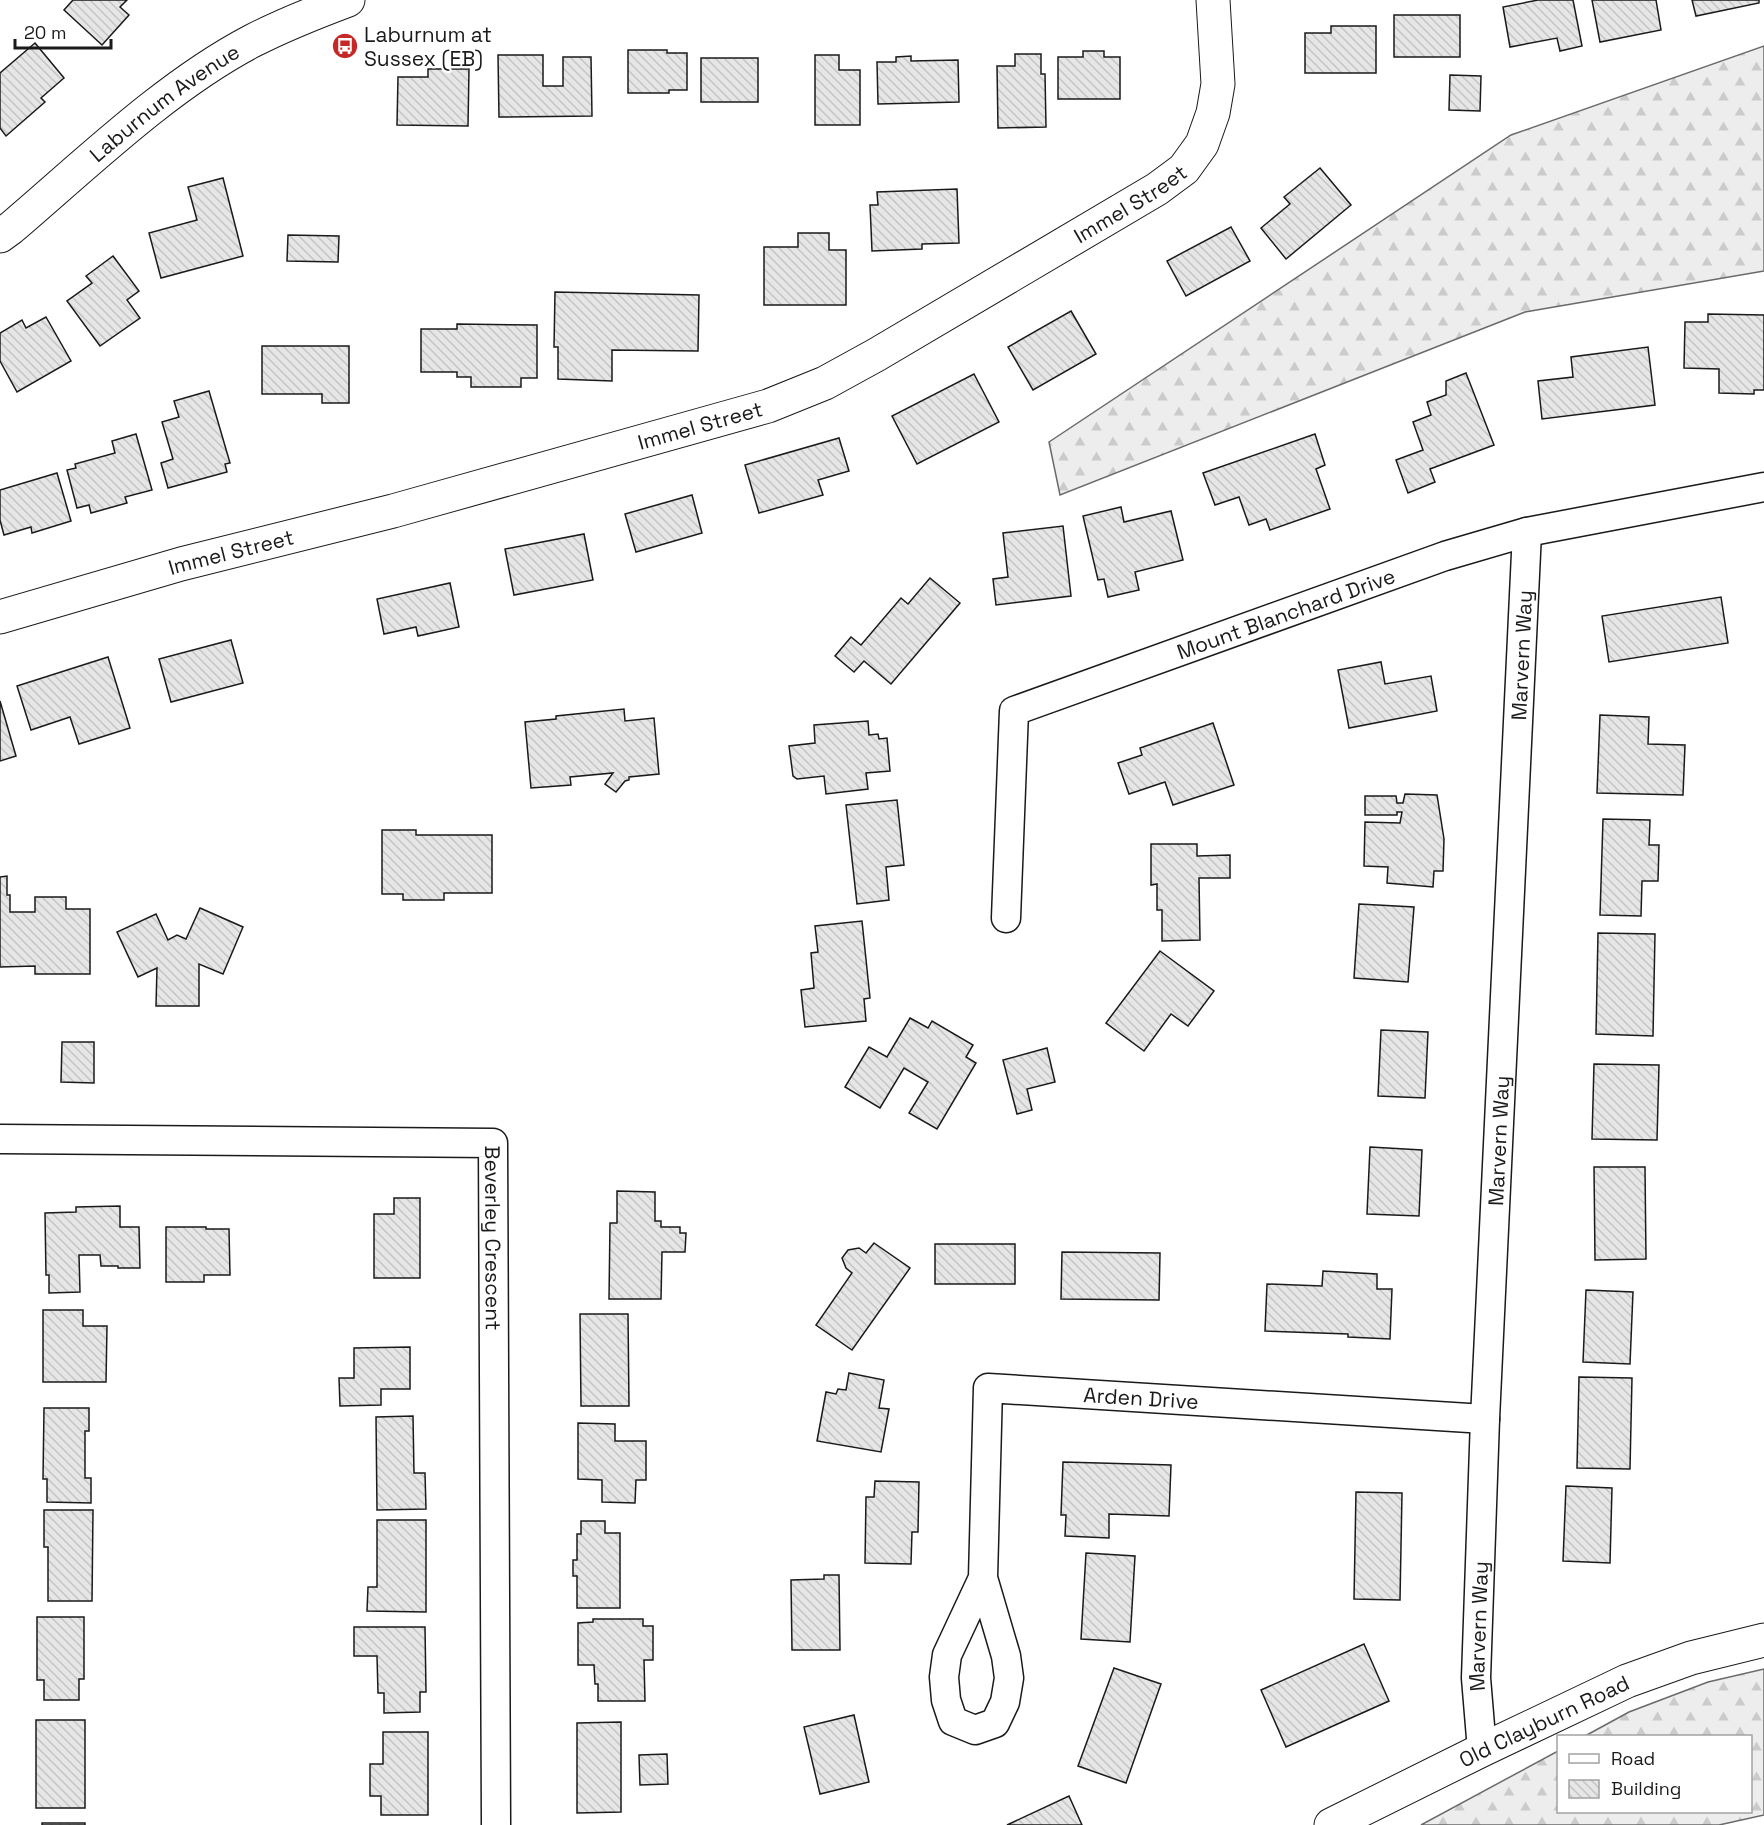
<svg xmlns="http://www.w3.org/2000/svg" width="1764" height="1825" viewBox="0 0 1764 1825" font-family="'Space Grotesk',sans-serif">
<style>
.forest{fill:url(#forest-firs);stroke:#6a6a6a;stroke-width:1.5}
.building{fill:url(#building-back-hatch);stroke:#1a1a1a;stroke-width:1.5}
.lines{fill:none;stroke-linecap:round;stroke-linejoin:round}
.street-casing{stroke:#1a1a1a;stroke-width:31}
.secondary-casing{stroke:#1a1a1a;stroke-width:35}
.street{stroke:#fff;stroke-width:28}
.secondary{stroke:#fff;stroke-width:33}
.labels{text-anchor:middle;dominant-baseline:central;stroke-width:4.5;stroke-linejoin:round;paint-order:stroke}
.poi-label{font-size:21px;fill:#1a1a1a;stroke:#fff;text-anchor:start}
.street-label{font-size:21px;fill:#1a1a1a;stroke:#fff}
</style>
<defs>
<pattern id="forest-firs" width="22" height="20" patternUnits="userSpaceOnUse" patternTransform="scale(1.5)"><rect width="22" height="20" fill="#ededed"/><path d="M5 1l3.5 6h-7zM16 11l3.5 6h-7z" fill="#cbcbcb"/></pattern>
<pattern id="building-back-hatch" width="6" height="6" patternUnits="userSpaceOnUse" patternTransform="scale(1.5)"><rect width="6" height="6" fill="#e6e6e6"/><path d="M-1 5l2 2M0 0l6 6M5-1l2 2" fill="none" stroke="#c5c5c5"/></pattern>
</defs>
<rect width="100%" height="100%" fill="#fff"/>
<g class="forest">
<polygon points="1764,46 1764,271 1525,312 1060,495 1049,442 1511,135"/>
<polygon points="1764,1669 1764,1815 1719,1825 1421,1825 1558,1751 1558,1812 1750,1812 1750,1736 1585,1736 1629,1712 1708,1682"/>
</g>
<g class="building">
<polygon points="73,0 127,0 120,7 129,15 102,45 64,10"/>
<polygon points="1538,0 1573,0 1582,46 1560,51 1557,38 1510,47 1503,7"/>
<polygon points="1592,0 1656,0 1661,30 1600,42"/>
<polygon points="1692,0 1759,0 1759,3 1696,16"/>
<rect x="1394" y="15" width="66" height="42"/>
<polygon points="1331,26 1376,26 1376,73 1305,73 1305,33 1331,33"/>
<polygon points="35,43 64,78 41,98 45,102 6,136 0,128 0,73"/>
<polygon points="628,50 667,50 667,53 687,53 687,90 669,90 669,93 628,93"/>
<polygon points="1083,51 1104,51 1104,57 1120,57 1120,99 1058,99 1058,57 1083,57"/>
<polygon points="1015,54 1041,54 1041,74 1045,74 1046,127 998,128 997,66 1015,66"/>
<polygon points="498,55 543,55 543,86 563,86 563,57 591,57 592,116 499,117"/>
<polygon points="815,55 839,55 839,70 860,70 860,125 815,125"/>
<polygon points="911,56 911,61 958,60 959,102 878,104 877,62 896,62 896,57"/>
<rect x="701" y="58" width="57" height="44"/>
<polygon points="428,69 469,69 468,126 397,125 398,77 428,77"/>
<polygon points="1450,75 1481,76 1480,111 1449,110"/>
<polygon points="1320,168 1351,205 1286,259 1261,228 1290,204 1284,197"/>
<polygon points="223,178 243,256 161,278 149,233 197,220 188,187"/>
<polygon points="957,189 959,243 922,244 922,249 872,251 870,205 878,205 877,192"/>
<polygon points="1231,227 1250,261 1186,296 1167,261"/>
<polygon points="798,233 829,233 829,250 846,250 846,305 764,305 764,247 798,247"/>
<polygon points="288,235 339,236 338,262 287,261"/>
<polygon points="113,256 139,291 127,300 140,318 100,346 67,301 92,283 86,276"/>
<polygon points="555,292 699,295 698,351 612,350 612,381 558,379 558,347 554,347"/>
<polygon points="1071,311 1096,354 1033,390 1008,347"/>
<polygon points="1708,314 1764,315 1764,390 1754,390 1754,394 1719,393 1719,369 1684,368 1685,322 1708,322"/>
<polygon points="46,317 71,361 17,392 0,361 0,333 22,320 26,328"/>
<polygon points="457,324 537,325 537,378 521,378 521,387 471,387 471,377 457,377 457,372 421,372 421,329 457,329"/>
<polygon points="262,346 349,346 349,403 322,403 322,394 262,394"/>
<polygon points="1648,347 1655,405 1542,419 1538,381 1573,377 1571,357"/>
<polygon points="1466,373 1494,445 1430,469 1435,482 1408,493 1396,460 1423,450 1413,422 1431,415 1427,402 1446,395 1446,381"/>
<polygon points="974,374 999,422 917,464 892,416"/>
<polygon points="209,391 230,463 225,464 227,472 168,488 161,463 173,459 162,422 179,417 174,401"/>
<polygon points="136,434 152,490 125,497 127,503 91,513 89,505 77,508 67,470 76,468 75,464 115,453 112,441"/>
<polygon points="1315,434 1325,465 1316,469 1330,509 1270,530 1266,519 1249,525 1239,497 1215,505 1203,473"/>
<polygon points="839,438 849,471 818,480 823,495 759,513 745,465"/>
<polygon points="57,473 71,521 32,533 31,527 4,535 0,520 0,490"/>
<polygon points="692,495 702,533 636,552 625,514"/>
<polygon points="1121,507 1124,522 1171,511 1183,560 1135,572 1139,590 1108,597 1104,579 1098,580 1083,516"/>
<polygon points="1063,526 1071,596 996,605 993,579 1008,577 1003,533"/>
<polygon points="584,534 593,580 514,595 505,549"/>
<polygon points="930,578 960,603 891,684 864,661 854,672 835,656 851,637 861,645 901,598 908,604"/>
<polygon points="450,583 459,627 418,636 416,627 384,634 377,599"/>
<polygon points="1721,597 1728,643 1609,662 1602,616"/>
<polygon points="231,640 243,683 171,702 159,659"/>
<polygon points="108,657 130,728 79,744 70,717 31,730 17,686"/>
<polygon points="1381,662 1385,684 1431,676 1437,711 1349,728 1338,670"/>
<polygon points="0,701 16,756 0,761"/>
<polygon points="624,709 625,721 654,718 659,774 629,777 629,780 625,781 616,792 605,784 613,773 570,777 571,785 531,788 525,722 556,719 556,716"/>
<polygon points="1600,715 1649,717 1648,744 1685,745 1683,795 1597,793"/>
<polygon points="868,721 869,735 878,734 879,739 887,738 890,771 866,773 868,789 826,794 824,776 797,779 793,776 789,746 815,743 814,725"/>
<polygon points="1213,723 1234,785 1173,805 1165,782 1129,794 1118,763 1142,755 1140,748"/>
<polygon points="1405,794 1437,795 1444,839 1443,871 1434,871 1433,887 1387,883 1388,867 1364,866 1365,822 1400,823 1402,812 1397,812 1397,815 1365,815 1365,796 1396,796 1397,803 1403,803"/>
<polygon points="897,800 904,865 886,867 889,900 857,904 846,805"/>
<polygon points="1603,819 1650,820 1649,845 1659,845 1658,881 1642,881 1641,916 1600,915"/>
<polygon points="382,830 416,830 416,835 492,835 492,893 444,893 444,900 403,900 403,894 382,894"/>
<polygon points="1151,844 1197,844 1197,856 1230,855 1230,878 1199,878 1200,940 1162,941 1162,910 1157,910 1157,884 1151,885"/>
<polygon points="7,876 7,895 10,895 10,912 35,912 35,897 66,897 66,909 90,909 90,974 35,974 35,966 0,967 0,877"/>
<polygon points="1359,904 1414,907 1408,982 1354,978"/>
<polygon points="200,908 243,927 223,974 199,964 199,1006 156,1006 157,968 138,977 117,932 156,914 168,940 177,935 186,939"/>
<polygon points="862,921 870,998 864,999 866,1021 805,1027 801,990 814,988 811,953 818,952 815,926"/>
<polygon points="1598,933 1655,934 1653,1036 1596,1034"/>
<polygon points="1160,951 1214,991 1188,1026 1171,1014 1144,1051 1106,1023"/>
<polygon points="910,1018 928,1028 932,1021 973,1045 966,1057 976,1063 937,1129 909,1113 928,1082 904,1068 880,1108 845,1087 869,1047 887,1057"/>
<polygon points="1381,1030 1428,1032 1425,1098 1378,1096"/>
<polygon points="62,1042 94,1042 94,1083 61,1082"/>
<polygon points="1047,1048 1055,1082 1027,1089 1032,1110 1017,1114 1003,1060"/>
<polygon points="1594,1064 1659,1065 1657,1140 1592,1139"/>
<polygon points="1370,1147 1422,1150 1419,1216 1367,1214"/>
<polygon points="1594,1167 1645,1167 1646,1259 1595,1260"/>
<polygon points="617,1191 655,1192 655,1221 661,1221 661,1227 680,1227 680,1233 686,1233 685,1252 662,1252 661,1299 609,1299 610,1223 617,1223"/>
<polygon points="394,1198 420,1198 420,1278 374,1278 374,1214 394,1214"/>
<polygon points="120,1206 120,1227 139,1227 140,1268 118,1268 118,1266 101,1266 100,1255 79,1255 80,1292 49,1293 49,1275 46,1275 45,1213 76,1212 76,1207"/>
<polygon points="166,1227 206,1227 206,1229 229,1229 230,1275 204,1275 204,1282 166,1282"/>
<polygon points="874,1243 910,1268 852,1350 816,1325 852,1273 846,1268 842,1258 848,1250 859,1248 866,1253"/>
<rect x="935" y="1244" width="80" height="40"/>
<polygon points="1062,1252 1160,1253 1159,1300 1061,1299"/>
<polygon points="1323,1271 1377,1274 1377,1289 1392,1289 1390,1339 1348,1337 1348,1334 1265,1331 1267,1284 1322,1286"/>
<polygon points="1586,1290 1633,1292 1630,1364 1583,1362"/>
<polygon points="43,1310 83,1310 83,1326 107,1326 106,1382 43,1382"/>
<polygon points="580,1314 628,1314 629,1406 581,1406"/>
<polygon points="410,1347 410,1389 381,1389 381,1405 340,1406 339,1378 354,1378 354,1348"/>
<polygon points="849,1373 884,1380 879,1408 889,1409 881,1452 817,1441 826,1392 836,1394 838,1389 846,1390"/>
<polygon points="1579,1377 1632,1378 1630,1469 1577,1468"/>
<polygon points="44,1408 89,1408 89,1431 85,1431 85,1478 91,1478 91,1503 47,1502 47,1479 43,1479"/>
<polygon points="413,1416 414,1473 425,1473 426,1509 377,1510 376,1417"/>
<polygon points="578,1423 615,1424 615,1441 646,1441 646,1480 636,1480 635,1503 602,1502 602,1480 578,1479"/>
<polygon points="1063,1462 1171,1465 1169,1516 1109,1514 1109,1538 1065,1536 1066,1515 1061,1515"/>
<polygon points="875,1481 919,1482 918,1532 912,1532 911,1564 865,1563 866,1497 874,1497"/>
<polygon points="1566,1486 1612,1488 1610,1563 1563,1561"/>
<polygon points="1356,1492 1402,1493 1400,1600 1354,1599"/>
<polygon points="44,1510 93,1510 92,1601 48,1601 48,1547 44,1547"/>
<polygon points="377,1520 426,1520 426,1612 367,1611 368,1587 377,1587"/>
<polygon points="581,1521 605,1521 605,1533 620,1533 620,1608 577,1608 577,1576 573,1576 573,1560 577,1560 577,1534 581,1534"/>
<polygon points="1086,1553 1135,1556 1130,1642 1081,1639"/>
<polygon points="824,1575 839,1575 840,1650 792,1650 791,1580 824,1579"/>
<polygon points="37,1617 84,1617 84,1679 79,1679 79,1700 44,1700 44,1680 37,1680"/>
<polygon points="593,1619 643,1619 643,1626 653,1626 653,1660 644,1660 645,1701 598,1701 598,1684 595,1684 594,1665 578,1665 578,1623 593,1622"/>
<polygon points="354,1627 425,1627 426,1692 420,1692 420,1712 384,1713 384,1693 378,1693 377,1656 354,1656"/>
<polygon points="1364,1644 1389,1701 1286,1747 1261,1690"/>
<polygon points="1114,1668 1161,1684 1126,1783 1078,1766"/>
<polygon points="854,1715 869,1782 820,1794 804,1727"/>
<rect x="36" y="1720" width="49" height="88"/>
<polygon points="621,1722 621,1812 577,1813 577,1723"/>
<polygon points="383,1732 428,1732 428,1815 381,1815 381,1796 370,1796 370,1764 383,1764"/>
<polygon points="667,1754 668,1784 640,1785 639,1755"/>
<polygon points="1069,1796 1082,1825 1007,1825"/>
<rect x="42" y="1823" width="43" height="2"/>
</g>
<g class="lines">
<g class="street-casing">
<g id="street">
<path id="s1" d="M1006,918l8,-207 431,-155 82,-24 237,-45"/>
<path id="s2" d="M0,1139l493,4 3,682"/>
<path id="s3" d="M983,1578l-36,77 -3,22 2,23 7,21 22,9 20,-7 10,-21 4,-24 -3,-22 -23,-78 5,-190 497,31"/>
<path id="s4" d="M1482,1750l-6,-72 9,-259 42,-887"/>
</g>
</g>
<g class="secondary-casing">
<g id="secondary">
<path id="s5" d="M0,236l11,-8c74,-63 155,-142 241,-187 31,-16 64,-29 96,-41"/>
<path id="s6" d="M0,617l181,-53 212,-53 375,-105 57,-23 51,-28 281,-166 27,-20 18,-25 11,-31 5,-29 -5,-84"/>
<path id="s7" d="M1331,1825l151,-75 145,-69 64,-23 73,-18"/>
</g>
</g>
<use href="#street" class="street"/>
<use href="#secondary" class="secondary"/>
</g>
<defs>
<g id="bus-disc" transform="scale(1.35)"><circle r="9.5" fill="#c62828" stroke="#fff"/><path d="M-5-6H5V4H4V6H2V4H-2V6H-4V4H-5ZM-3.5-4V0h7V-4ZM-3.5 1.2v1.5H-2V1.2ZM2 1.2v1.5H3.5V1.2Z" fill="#fff"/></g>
</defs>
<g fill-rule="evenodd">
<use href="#bus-disc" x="345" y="46"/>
</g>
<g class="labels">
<g class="poi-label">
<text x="364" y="34">Laburnum at<tspan x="364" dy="24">Sussex (EB)</tspan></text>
</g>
<g class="street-label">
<text stroke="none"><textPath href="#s5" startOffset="212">Laburnum Avenue</textPath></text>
<text stroke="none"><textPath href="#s6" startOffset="1212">Immel Street</textPath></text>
<text stroke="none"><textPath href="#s6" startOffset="726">Immel Street</textPath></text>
<text stroke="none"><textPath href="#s6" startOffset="240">Immel Street</textPath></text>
<text stroke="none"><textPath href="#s1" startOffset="496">Mount Blanchard Drive</textPath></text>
<text stroke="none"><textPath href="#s4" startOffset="1096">Marvern Way</textPath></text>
<text stroke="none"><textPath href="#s4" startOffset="610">Marvern Way</textPath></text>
<text stroke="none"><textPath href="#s2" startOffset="588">Beverley Crescent</textPath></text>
<text stroke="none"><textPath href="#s3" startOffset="692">Arden Drive</textPath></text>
<text stroke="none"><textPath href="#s4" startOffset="124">Marvern Way</textPath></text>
<text stroke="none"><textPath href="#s7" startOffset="237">Old Clayburn Road</textPath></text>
</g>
</g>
<rect x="1557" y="1735" width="195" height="78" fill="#ffffff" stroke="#a3a3a3" stroke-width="1.5"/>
<rect x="1569" y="1754" width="30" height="9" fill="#ffffff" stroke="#a3a3a3" stroke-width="1.5"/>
<text x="1611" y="1765" font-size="18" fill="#1a1a1a">Road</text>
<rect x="1569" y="1780" width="30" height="18" fill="url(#building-back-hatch)" stroke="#a3a3a3" stroke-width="1.5"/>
<text x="1611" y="1795" font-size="18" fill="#1a1a1a">Building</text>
<path d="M15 39v9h96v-9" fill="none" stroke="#1a1a1a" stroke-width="3"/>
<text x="24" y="39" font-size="18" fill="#1a1a1a" stroke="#ffffff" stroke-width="4.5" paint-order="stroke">20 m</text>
</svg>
